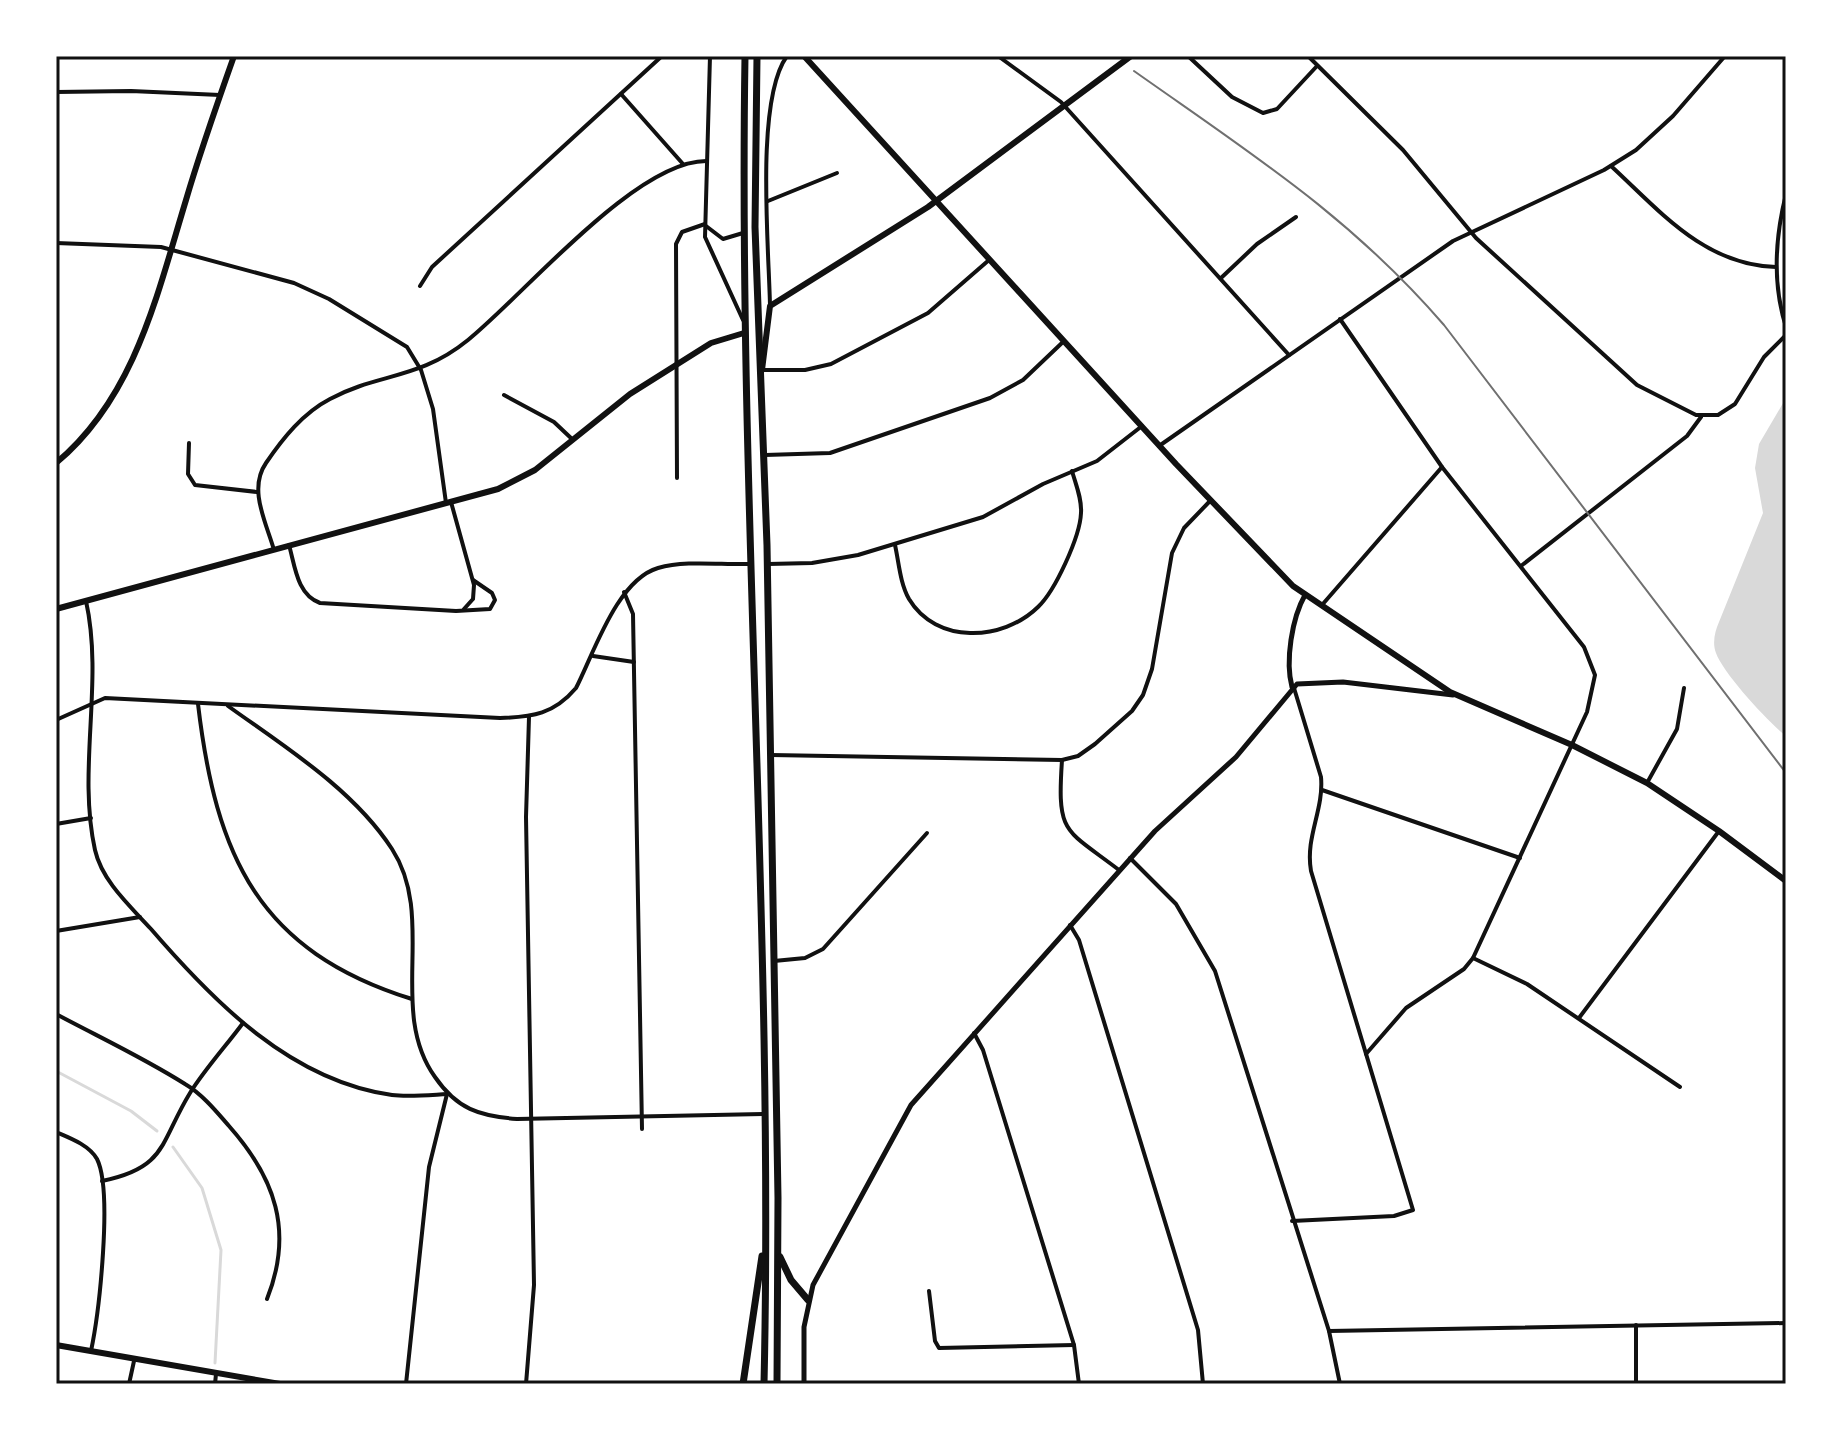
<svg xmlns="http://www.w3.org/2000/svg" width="1842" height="1440" viewBox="0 0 1842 1440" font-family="Karla,sans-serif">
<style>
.water{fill:#d9d9d9}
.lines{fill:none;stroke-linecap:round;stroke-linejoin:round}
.stream{stroke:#d9d9d9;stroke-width:3}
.minor{stroke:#111;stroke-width:4}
.tertiary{stroke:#111;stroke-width:5}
.secondary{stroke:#111;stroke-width:6}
.trunk{stroke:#111;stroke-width:7}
.tram{stroke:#707070;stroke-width:2}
.neatline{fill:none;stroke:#111;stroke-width:3}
</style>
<rect width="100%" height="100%" fill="#fff"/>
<path class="water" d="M1786,398v338c-18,-14 -63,-63 -70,-83 -4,-10 -1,-22 3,-31l44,-109 -8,-45 4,-24z"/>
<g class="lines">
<g class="stream">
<polyline points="56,1071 131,1111 157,1131"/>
<polyline points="173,1147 202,1188 221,1250 215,1363"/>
</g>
<g class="minor">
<polyline points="710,56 705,237 743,320"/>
<polyline points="998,56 1061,102 1289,355"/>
<polyline points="1188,56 1232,97 1263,113 1277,109 1317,66"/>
<polyline points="1308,56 1403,150 1476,238 1637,385 1696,415 1718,415 1735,404 1764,357 1786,335"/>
<polyline points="56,92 131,91 220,95"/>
<polyline points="621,94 683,164"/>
<path d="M1611,166c49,45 93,99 165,101"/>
<path d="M1786,194c-11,44 -14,89 0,133"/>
<polyline points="768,201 837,173"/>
<polyline points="706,226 723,239 743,233"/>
<polyline points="56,243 161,247 294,283 329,299 407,347 421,370 433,409 446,503"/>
<polyline points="1221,278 1257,244 1296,217"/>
<polyline points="420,286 432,267 662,56"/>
<path d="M770,306c-1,-58 -15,-206 17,-250"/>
<polyline points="1340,319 1442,467 1584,647 1595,675 1587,712 1473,958 1464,969 1406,1008 1366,1054"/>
<polyline points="762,370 805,370 831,364 928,313 989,260"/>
<polyline points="504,395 554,422 572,439"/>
<polyline points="189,443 188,474 195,485 257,492"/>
<polyline points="1159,446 1453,241 1604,170 1636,150 1673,116 1725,56"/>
<polyline points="765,455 830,453 990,398 1023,380 1064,341"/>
<polyline points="677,478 676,244 682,232 705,224"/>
<polyline points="451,502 474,585 473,599 464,609"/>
<path d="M289,545c6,21 8,50 31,58l136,8 34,-2 5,-9 -3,-7 -19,-13"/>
<path d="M895,545c4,18 5,38 14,54 27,45 93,43 129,8 17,-16 42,-70 43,-94 1,-14 -5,-28 -9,-42"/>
<path d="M274,550c-8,-28 -26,-61 -8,-87 17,-25 37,-50 64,-64 48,-26 89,-19 138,-59 56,-45 168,-180 239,-179"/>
<polyline points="768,564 812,563 858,555 983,517 1043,484 1097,461 1142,426"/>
<polyline points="1521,566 1687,436 1701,417"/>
<polyline points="624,592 633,614 642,1129"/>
<path d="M86,601c18,81 -9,168 9,249 7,31 35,56 56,79 63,73 140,152 241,166 17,2 37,0 55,-1l-18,73 -23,217"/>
<polyline points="1322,605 1442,467"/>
<polyline points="593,656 634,662"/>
<path d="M198,704c18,152 60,247 214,295"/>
<path d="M228,706c57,41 125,83 164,143 45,69 -5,161 43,228 22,32 44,39 82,42l246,-5"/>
<path d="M56,720l49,-22 395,20c33,-1 54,-4 76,-30 18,-35 41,-108 82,-120 28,-8 63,-3 93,-4"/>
<polyline points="771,755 1062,760 1078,756 1095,744 1132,711 1143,695 1152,669 1172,553 1184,528 1210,501"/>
<path d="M1062,760c-5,75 2,68 57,110"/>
<polyline points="1647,783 1677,729 1684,688"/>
<polyline points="1322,790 1520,858"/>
<polyline points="56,824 91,818"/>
<polyline points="1130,858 1176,904 1215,971 1329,1331 1340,1384"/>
<polyline points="1070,925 1079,940 1198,1330 1203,1384"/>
<polyline points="56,931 140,917"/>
<polyline points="1473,958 1527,984 1680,1087"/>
<polyline points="774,961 805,958 823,949 927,833"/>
<path d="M56,1014c43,23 88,44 129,70 17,10 31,27 44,42 46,52 65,105 38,173"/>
<polyline points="1579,1018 1719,831"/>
<polyline points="974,1033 983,1050 1074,1345 1079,1384"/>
<path d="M56,1132c14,6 33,13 41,27 16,32 2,154 -6,192"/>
<path d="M102,1181c65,-13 58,-39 88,-88 15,-24 36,-47 53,-70"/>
<path d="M1292,1221l102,-5 19,-6 -102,-339c-6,-34 13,-61 10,-94l-27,-89"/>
<polyline points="929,1291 935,1341 939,1348 1074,1345"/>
<polyline points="1636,1325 1636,1384"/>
<polyline points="1329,1331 1786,1323"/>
<polyline points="129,1384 134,1361"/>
<polyline points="215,1384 216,1374"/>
<polyline points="526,1384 534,1285 526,817 529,717"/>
</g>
<g class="tertiary">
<path d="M1292,687c-7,-26 0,-69 13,-92"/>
<polyline points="804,1384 804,1327 813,1285 911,1105 1155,831 1236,757 1297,684 1343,682 1453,695"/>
</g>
<g class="secondary">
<polyline points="804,56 1176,464 1293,586 1450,692 1572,745 1647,783 1719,831 1786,881"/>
<polyline points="762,370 770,306 928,207 1131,56"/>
<path d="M56,463c79,-66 101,-168 130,-263 14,-48 31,-96 48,-144"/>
<polyline points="56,609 498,489 535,470 630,394 711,343 744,333"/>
<polyline points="56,1345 280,1384"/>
</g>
<g class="trunk">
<path d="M745,56c-7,443 29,885 19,1328"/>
<polyline points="757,56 755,227 767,545 778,1198 777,1384"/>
<polyline points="780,1257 791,1280 808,1300"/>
<polyline points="743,1384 762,1256"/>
</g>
<path class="tram" d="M1134,71c116,82 216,145 310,254l342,448"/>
</g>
<rect width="1842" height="1440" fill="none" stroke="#ffffff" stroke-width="116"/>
<rect x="58" y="58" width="1726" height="1324" class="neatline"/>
</svg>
